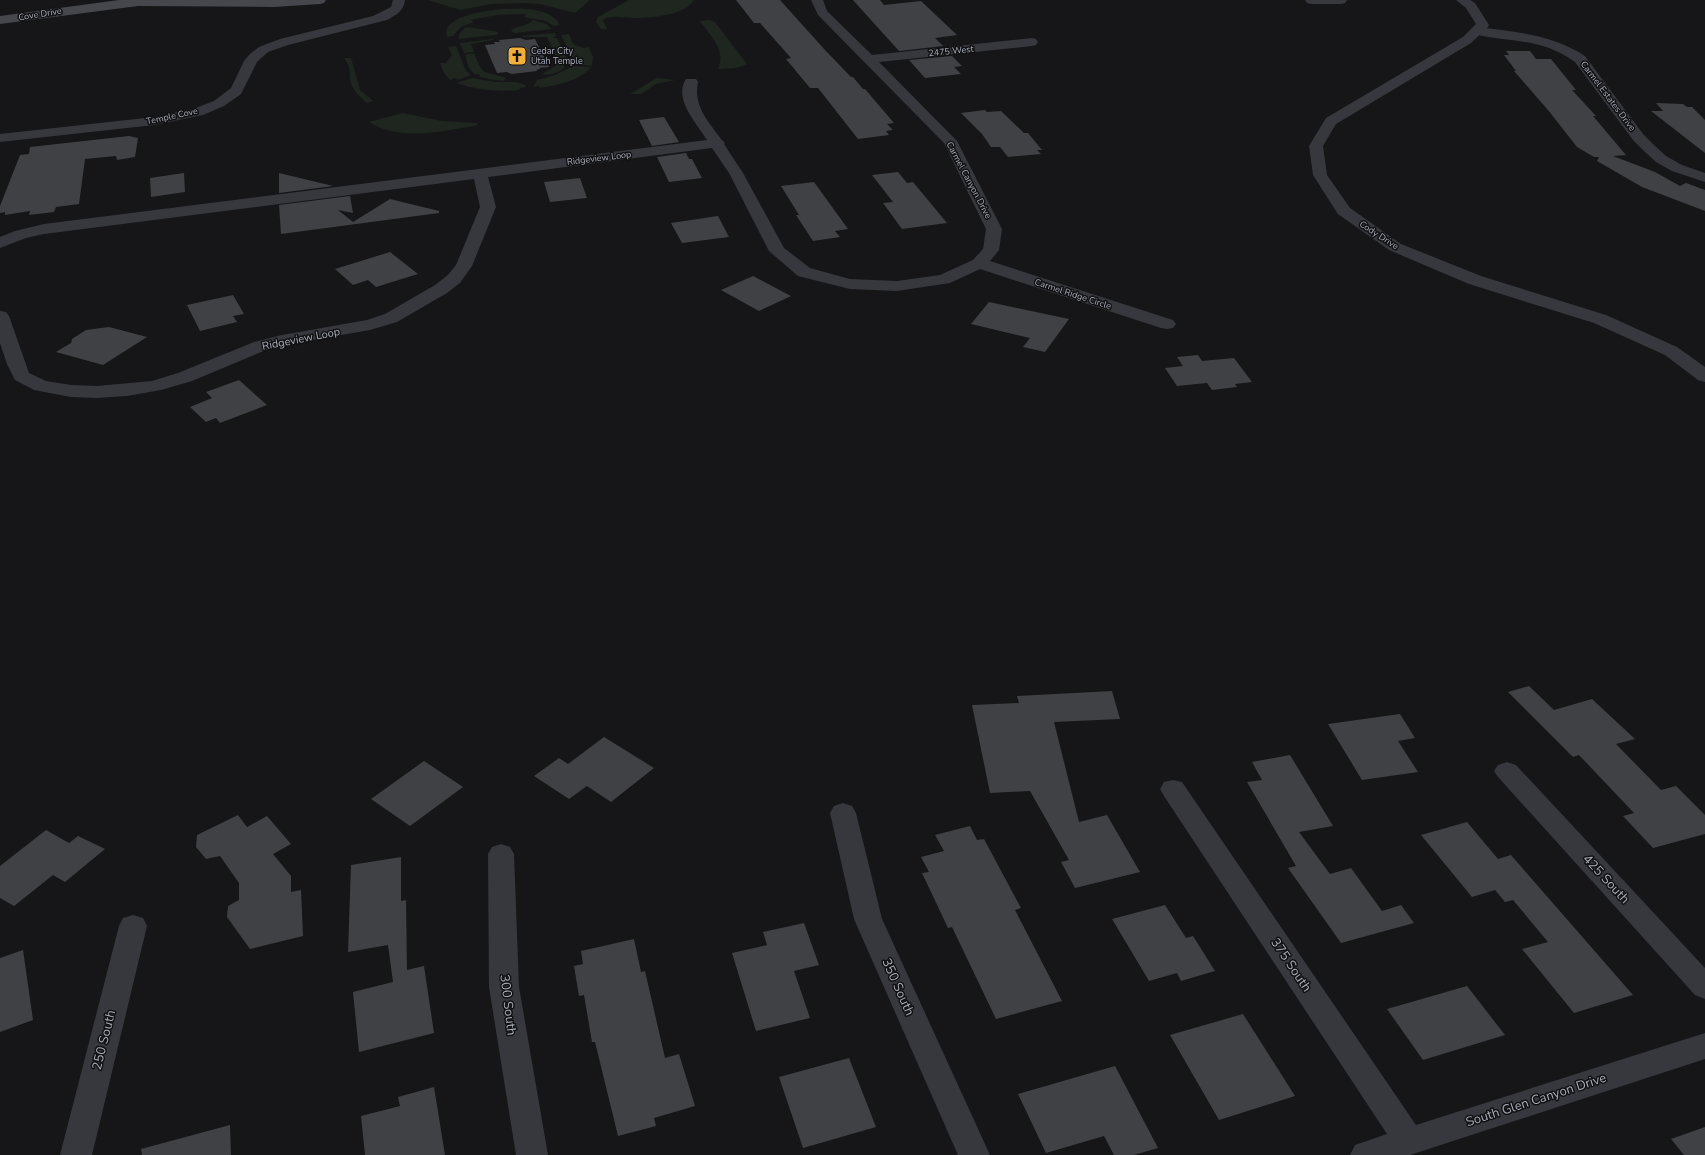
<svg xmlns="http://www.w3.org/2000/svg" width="1705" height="1155" viewBox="0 0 1705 1155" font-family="'Nunito Sans',sans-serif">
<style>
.green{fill:#1e261f}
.building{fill:#404145}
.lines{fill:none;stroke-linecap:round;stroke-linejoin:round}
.minor{fill:#37383d;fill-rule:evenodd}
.tertiary{fill:#37383d;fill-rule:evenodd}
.secondary{fill:#45474d;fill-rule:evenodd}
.labels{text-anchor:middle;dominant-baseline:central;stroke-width:3;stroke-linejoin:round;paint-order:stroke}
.far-street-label{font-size:9px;fill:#a8adb8;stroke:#111113}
.far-poi-label{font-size:9px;fill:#a8adb8;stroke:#111113;text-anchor:start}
.street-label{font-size:11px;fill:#a8adb8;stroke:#111113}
.near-street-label{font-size:13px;fill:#a8adb8;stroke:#111113}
</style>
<rect width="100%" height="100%" fill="#161618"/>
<g class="green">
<polygon points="428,0 589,0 589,1 575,13 540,4 524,3 491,4 460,10"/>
<path d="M629,0h65c-9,15 -38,17 -54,18 -12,0 -23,-3 -34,0l-3,2 4,9h-6l-5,-7 2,-5z"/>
<path d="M500,9c19,0 49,-3 60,16l-6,1 -8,-5 -22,-4 2,-3 -29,1 -27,5 4,2 -13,5 -8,9 -6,1c-7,-21 40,-26 53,-28z"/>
<path d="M533,20l13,4 6,5 -37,4 -4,-2c5,-6 16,-4 22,-11z"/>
<path d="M709,20l6,2 32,42 -10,4 -19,1c9,-18 -8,-34 -18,-48z"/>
<polygon points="466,27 494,31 499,33 495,35 458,39 460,33"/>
<polygon points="555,33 556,36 552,38 557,38 568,60 558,61 547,37 523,37 522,36"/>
<polygon points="569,34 573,44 583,48 589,47 593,57 592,66 572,64 572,58 561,35"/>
<polygon points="493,39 493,40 471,44 474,52 464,53 460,43"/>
<polygon points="456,46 466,71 471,75 458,80 455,78 450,80 444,73 440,63 446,63 452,55 448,47"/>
<path d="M474,53c10,26 11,17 32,25l-3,3c-8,-1 -16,-2 -23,-4l-1,-3h-5l-5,-6 -4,-13z"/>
<path d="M344,58h7l9,32 13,11 -6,2c-7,-6 -17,-15 -17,-25 1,-6 -1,-13 -6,-20z"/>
<path d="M568,61v3l-4,1 1,2c-7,6 -14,9 -23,7l12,-7 4,-5z"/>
<path d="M573,66l18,1c-11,14 -34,18 -51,21l-1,-2 -6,1 4,-7 18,-5z"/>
<path d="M472,78l24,4h21l8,3 1,2 -6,1 -1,2c-22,2 -42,0 -63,-7z"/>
<polygon points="657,78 675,80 656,84 641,94 630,94"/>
<path d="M403,113l39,8 35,2v2l-4,1c-33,6 -74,15 -104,-4z"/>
</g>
<g class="building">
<polygon points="736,0 780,0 825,50 851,77 853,77 863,89 865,89 894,123 887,124 893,130 886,131 889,135 858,139 818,88 810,88 786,59 791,58 760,23 754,23"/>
<polygon points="853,0 880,0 884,5 921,1 957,35 935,38 943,46 899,51"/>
<polygon points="520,38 526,40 535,39 549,67 539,68 540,69 536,70 537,71 512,74 507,72 497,73 485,45 495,44 494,42 500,42 499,40"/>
<polygon points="1506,51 1530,51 1536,59 1551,59 1576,90 1572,90 1596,116 1593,116 1626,155 1613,156 1655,172 1680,186 1686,183 1705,190 1705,211 1642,187 1597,161 1599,157 1594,157 1577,147 1548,110 1514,71 1516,71 1504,55 1509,55"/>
<polygon points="952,56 962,66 954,67 961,74 925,78 909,60"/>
<polygon points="1656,103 1683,104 1687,107 1692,107 1705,120 1705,153 1651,111 1663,111"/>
<polygon points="985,110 987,112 1001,111 1024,133 1028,133 1042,150 1037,150 1041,154 1008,157 1000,147 991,147 982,134 961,113"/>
<polygon points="664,117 679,142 652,146 639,120"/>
<polygon points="129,136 138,138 135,157 117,160 116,156 85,159 79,204 56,207 54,212 29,215 30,211 5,215 5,212 0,213 0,206 20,155 29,154 30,147"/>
<polygon points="686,153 689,159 692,159 702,178 669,182 657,157"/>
<polygon points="898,172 907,183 913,182 947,223 902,229 883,203 893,202 872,175"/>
<polygon points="184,173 185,192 151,197 150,178"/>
<polygon points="279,173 333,186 279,193"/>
<polygon points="580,178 587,198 550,202 544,182"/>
<polygon points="814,182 848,229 835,231 840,237 813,241 796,215 799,215 781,186"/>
<polygon points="350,196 353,213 338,210 353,222 390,199 439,211 439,213 281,234 279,205"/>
<polygon points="718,216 729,237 682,243 671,223"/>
<polygon points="390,252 418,274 376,287 368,280 353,285 335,269"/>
<polygon points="753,276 791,296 759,311 721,290"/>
<polygon points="233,295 244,314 233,316 237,322 200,331 187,305"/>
<polygon points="989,302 1069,319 1045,352 1023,347 1030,338 971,324"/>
<polygon points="109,327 147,337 103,365 56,352 71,343 72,339 86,330"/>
<polygon points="1198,355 1202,361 1234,358 1252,382 1235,384 1237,387 1212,390 1207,383 1177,386 1165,368 1183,366 1177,357"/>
<polygon points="239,380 267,405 220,423 216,418 206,422 190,407 212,398 206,392"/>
<polygon points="1529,686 1554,710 1592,699 1635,739 1616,744 1661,790 1676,786 1705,815 1705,834 1653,848 1623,816 1634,813 1579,755 1573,757 1508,692"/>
<polygon points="1112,691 1120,719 1054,722 1079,822 1107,815 1140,872 1075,888 1061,862 1069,860 1030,791 990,793 972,705 1019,703 1017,696"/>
<polygon points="1400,714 1415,738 1398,741 1418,772 1362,780 1328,724"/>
<polygon points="604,737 654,768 611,802 587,786 569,799 534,776 559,758 568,764"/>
<polygon points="1290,755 1333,826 1299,832 1330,874 1351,868 1382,911 1401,905 1414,923 1341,943 1288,868 1296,866 1247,782 1262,780 1252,762"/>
<polygon points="424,761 463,787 410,826 371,799"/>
<polygon points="238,815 247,827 267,816 291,844 273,854 291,876 291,892 301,890 303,936 250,949 227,917 228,906 239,900 239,883 220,856 206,859 196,847 197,835"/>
<polygon points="1467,822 1498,859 1511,855 1633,995 1574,1013 1522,949 1548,942 1513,900 1505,902 1495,890 1472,897 1421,835"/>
<polygon points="970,826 977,840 984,839 1021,908 1015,910 1062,1001 996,1019 952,927 948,928 922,873 929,872 921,857 944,851 935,835"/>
<polygon points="46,830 69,843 78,836 105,849 65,882 53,875 14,906 0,898 0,866"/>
<polygon points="401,857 401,901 406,900 407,970 424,966 434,1033 359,1052 353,992 393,982 388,945 348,952 351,865"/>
<polygon points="1165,905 1186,938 1193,936 1215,971 1181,981 1177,973 1149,981 1112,919"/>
<polygon points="804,923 819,965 794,971 810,1018 756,1031 732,953 767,945 763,932"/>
<polygon points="634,939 641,972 645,971 665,1058 679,1054 695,1106 654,1118 656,1126 618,1136 595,1042 592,1042 584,995 579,996 574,966 583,964 581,951"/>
<polygon points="23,950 33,1020 0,1032 0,958"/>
<polygon points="1467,986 1505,1035 1423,1060 1387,1009"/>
<polygon points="1243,1014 1295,1096 1219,1120 1170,1035"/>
<polygon points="849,1058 876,1127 803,1148 779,1077"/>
<polygon points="1115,1066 1158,1148 1134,1155 1114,1155 1104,1136 1046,1153 1018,1094"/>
<polygon points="434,1087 445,1155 365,1155 361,1116 400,1106 398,1097"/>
<polygon points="230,1125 231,1155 142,1155 141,1149"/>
<polygon points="1705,1127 1705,1155 1684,1155 1671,1139"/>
</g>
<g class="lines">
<g class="minor">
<path d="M393,0h12c-1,11 -9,15 -18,20l-99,25 -20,7 -11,10 -16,32 -17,12 -21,9 -49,10 -154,17v-8l154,-17 39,-8 21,-8 17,-13 13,-27 6,-7 9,-7 21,-8 93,-23 18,-9z"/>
<path d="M811,0h12l4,11 45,44 160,-17 4,1 2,3 -2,3 -4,1 -153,16 78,79 45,88 -3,21 -9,11 183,59 3,4 -3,4 -6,1 -6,-1 -181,-59 -30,14 -53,8 -47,-2 -52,-13 -29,-25 -40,-78 -17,-25 -224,29 8,30 -24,59 -12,17 -13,10 -50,29 -27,8 -86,15 -18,5 -74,31 -31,9 -34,6 -30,2 -26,-1 -37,-7 -19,-10 -8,-16 -7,-21v-32l6,1 3,4 20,57 17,8 25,4 26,1 55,-5 26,-8 76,-31 28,-7 85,-15 18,-6 50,-29 13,-10 8,-10 24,-58 -6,-28 -430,55 -18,4 -26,10v-11l15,-6 29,-7 663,-84c-10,-16 -34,-41 -21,-61h10l2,3c-5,24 10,39 23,57l4,4 -1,1 19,29 41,75 26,20 40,11 47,2 43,-6 33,-15 10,-11 3,-20 -42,-86 -126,-128z"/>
<polygon points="1305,0 1347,0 1345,3 1341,4 1311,4 1307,3"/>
<path d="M1477,27c38,5 75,7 108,29l58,78 12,12 11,10 16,9 23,8v9l-33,-11 -16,-9 -11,-10 -12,-12 -58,-78c-35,-25 -64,-19 -102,-28l-2,-3 2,-3z"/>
<polygon points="1507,762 1516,765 1705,968 1705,999 1695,995 1498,777 1494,771 1498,765"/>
<polygon points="1173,780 1182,782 1416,1125 1705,1033 1705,1059 1410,1155 1350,1155 1355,1145 1387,1134 1164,796 1160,789 1164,782"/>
<polygon points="843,803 852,806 856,813 882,919 990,1155 958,1155 854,919 830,813 834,806"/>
<polygon points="501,844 510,847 514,854 519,987 548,1155 516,1155 489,987 488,854 492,847"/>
<polygon points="133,915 143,918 147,926 92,1155 60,1155 119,926 123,918"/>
</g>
<polygon class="tertiary" points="1456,0 1470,0 1475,3 1489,25 1487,28 1471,43 1336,124 1323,146 1327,175 1350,208 1401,244 1481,276 1606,315 1677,347 1705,367 1705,382 1698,380 1665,355 1594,323 1469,284 1389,250 1338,214 1336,211 1313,175 1309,146 1326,118 1463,37 1476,24 1466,8"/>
<polygon class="secondary" points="119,0 326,0 324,3 320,4 274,7 138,6 0,24 0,16"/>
</g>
<defs>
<g id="church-square" transform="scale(1)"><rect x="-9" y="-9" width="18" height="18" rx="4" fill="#f2b134" stroke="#111113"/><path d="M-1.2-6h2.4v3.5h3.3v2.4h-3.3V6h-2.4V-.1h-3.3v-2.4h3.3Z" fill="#111"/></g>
</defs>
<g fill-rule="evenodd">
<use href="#church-square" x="517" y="56"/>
</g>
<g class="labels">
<g class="far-street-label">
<text transform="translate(40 14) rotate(-9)">Cove Drive</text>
<text transform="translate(951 51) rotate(-6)">2475 West</text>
<text transform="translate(1608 96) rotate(53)">Carmel Estates Drive</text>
<text transform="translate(172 116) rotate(-12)">Temple Cove</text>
<text transform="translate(599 158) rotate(-7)">Ridgeview Loop</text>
<text transform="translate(969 180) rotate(62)">Carmel Canyon Drive</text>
<text transform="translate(1379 235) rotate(33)">Cody Drive</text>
<text transform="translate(1073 294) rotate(18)">Carmel Ridge Circle</text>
</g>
<g class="far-poi-label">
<text x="531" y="51">Cedar City<tspan x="531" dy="10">Utah Temple</tspan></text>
</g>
<g class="street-label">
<text transform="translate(301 339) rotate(-11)">Ridgeview Loop</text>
</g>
<g class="near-street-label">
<text transform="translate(1606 879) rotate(47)">425 South</text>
<text transform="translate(1291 965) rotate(56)">375 South</text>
<text transform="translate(898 987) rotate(66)">350 South</text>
<text transform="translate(508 1005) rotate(83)">300 South</text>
<text transform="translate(104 1040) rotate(-76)">250 South</text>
<text transform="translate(1536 1100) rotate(-18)">South Glen Canyon Drive</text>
</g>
</g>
</svg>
